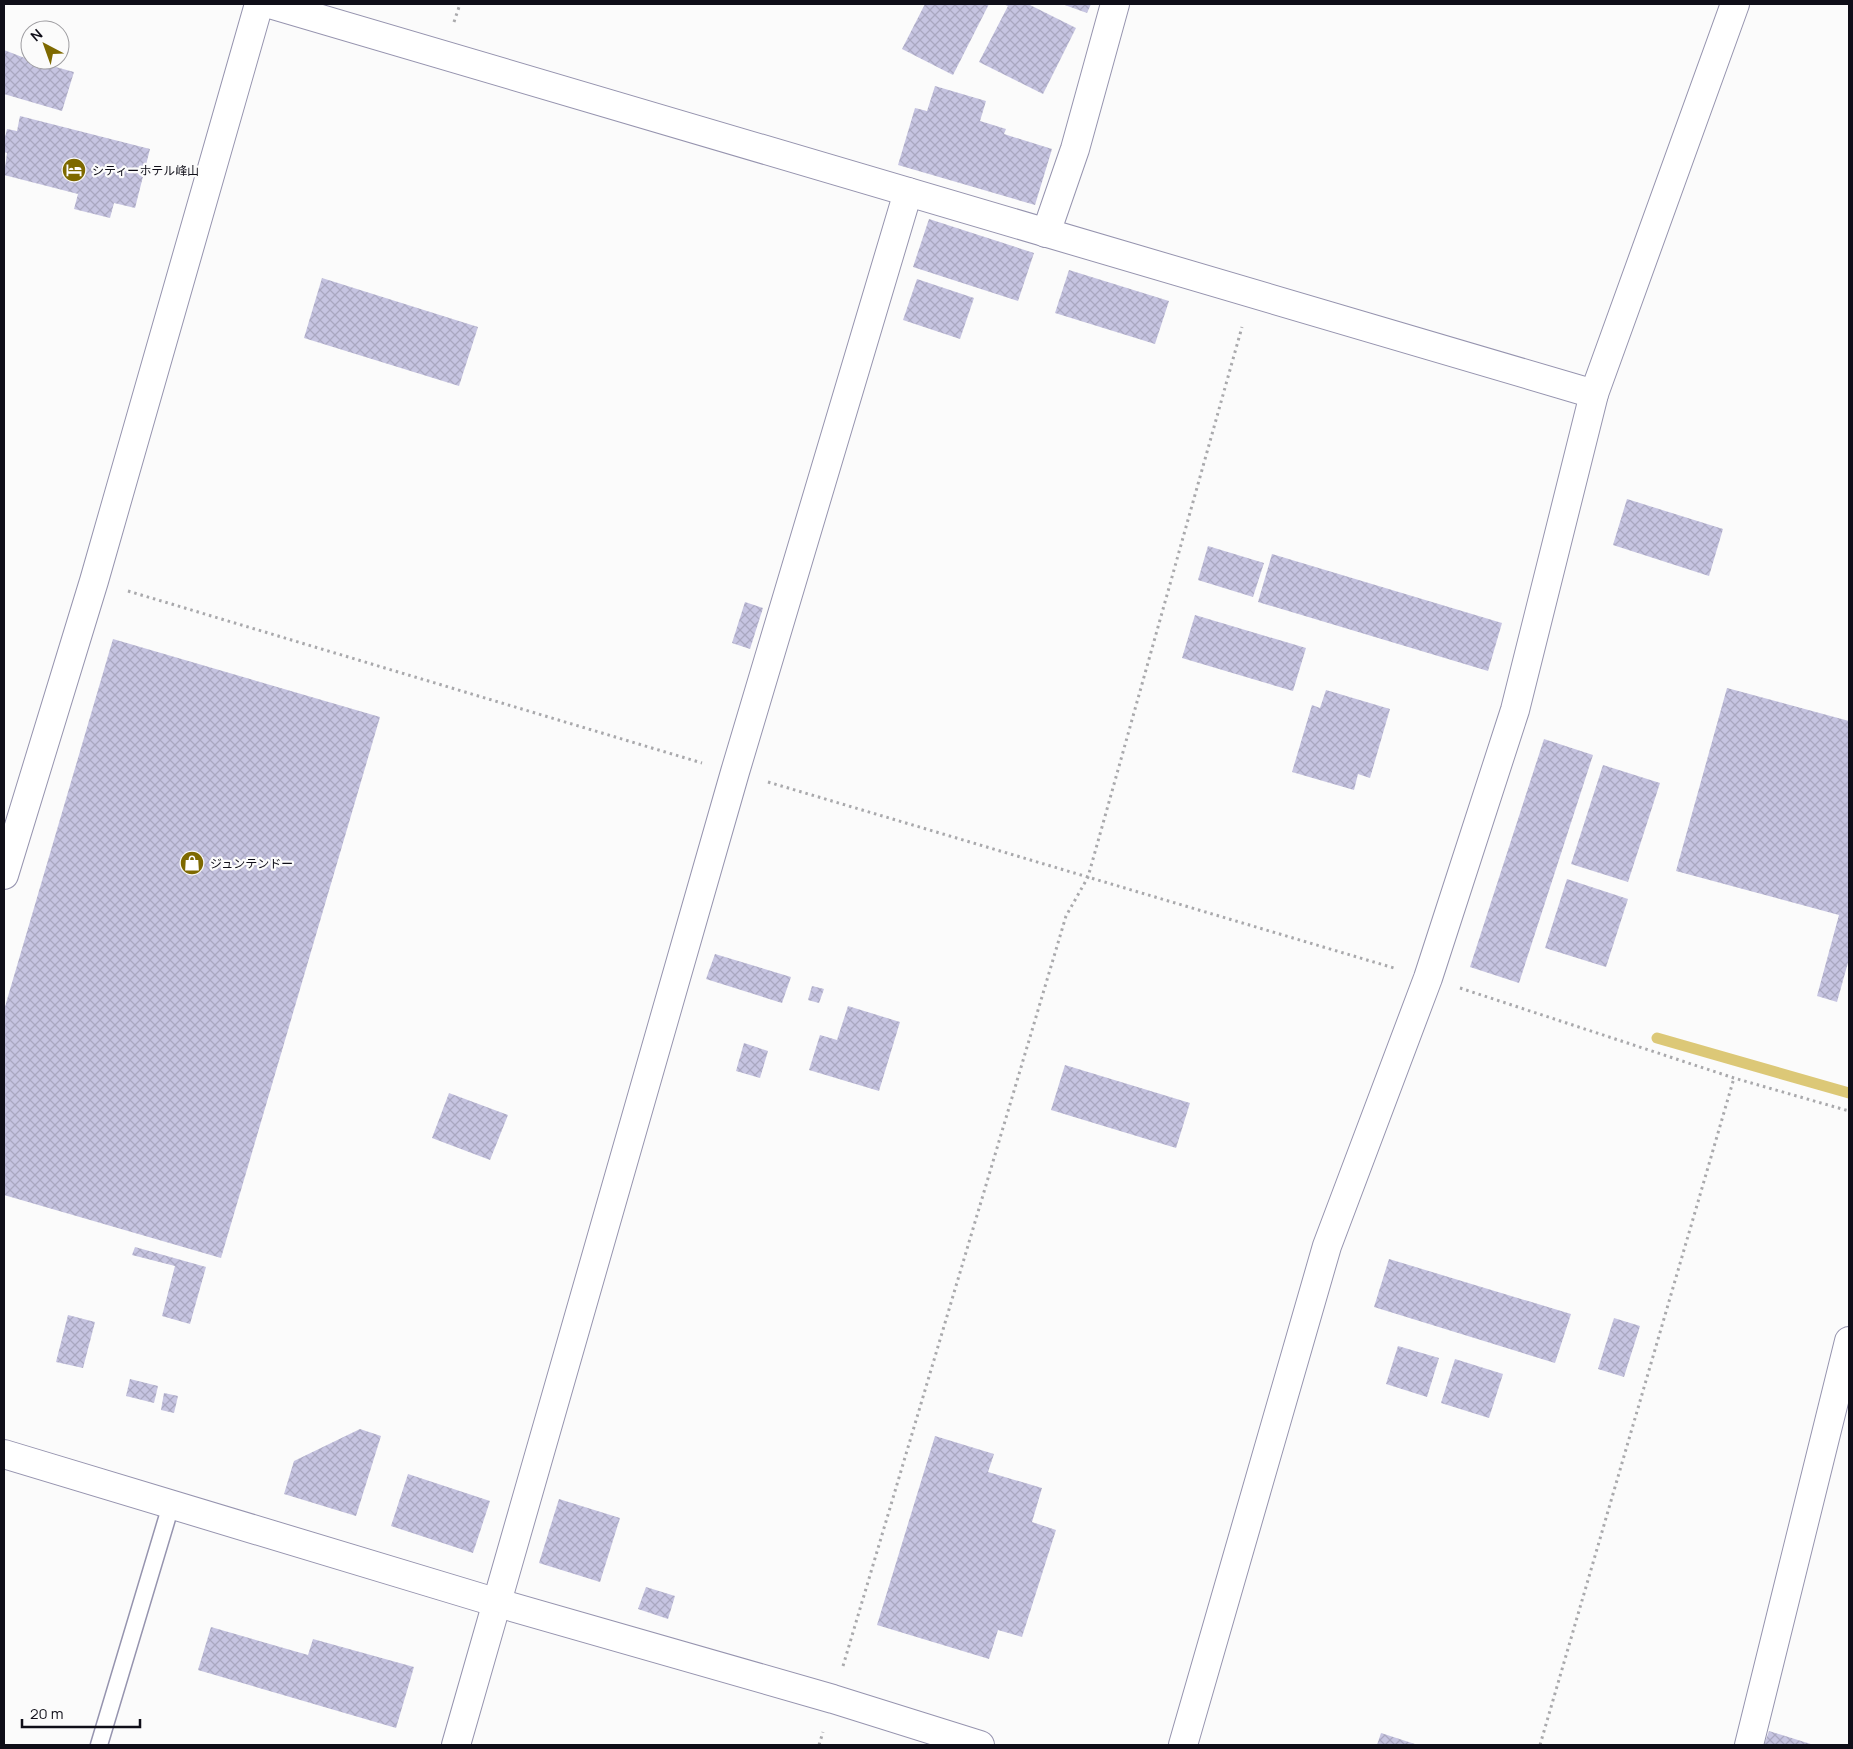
<svg xmlns="http://www.w3.org/2000/svg" width="1853" height="1749" viewBox="0 0 1853 1749" font-family="Manrope,'Noto Sans JP',sans-serif">
<style>
.lines{fill:none;stroke-linecap:round;stroke-linejoin:round}
.stream{stroke:#dcc877;stroke-width:11}
.building{fill:url(#building-cross-hatch)}
.service-casing{stroke:#9694af;stroke-width:19}
.minor-casing{stroke:#9694af;stroke-width:30}
.path{stroke:#a9a9ac;stroke-width:3;stroke-dasharray:2.5 4;stroke-linecap:butt}
.service{stroke:#fff;stroke-width:16}
.minor{stroke:#fff;stroke-width:28}
.labels{text-anchor:middle;dominant-baseline:central;stroke-width:4.5;stroke-linejoin:round;paint-order:stroke}
.poi-label{font-size:12px;fill:#0f0e18;stroke:#fbfbfb;text-anchor:start}
</style>
<defs>
<pattern id="building-cross-hatch" width="8" height="8" patternUnits="userSpaceOnUse" patternTransform="scale(1.25)"><rect width="8" height="8" fill="#c6c4e1"/><path d="M0 0l8 8M0 8l8-8" fill="none" stroke="#a9a7c0"/></pattern>
</defs>
<rect width="100%" height="100%" fill="#fbfbfb"/>
<g class="lines">
<polyline class="stream" points="1657,1038 1849,1093"/>
</g>
<g class="building">
<polygon points="925,4 989,4 953,75 902,49"/>
<polygon points="1003,4 1028,4 1076,28 1043,94 979,62 1008,6"/>
<polygon points="1062,4 1091,4 1087,13"/>
<polygon points="4,50 30,60 74,72 62,111 4,94"/>
<polygon points="935,86 986,101 980,121 1006,129 1004,134 1052,149 1035,205 898,165 915,108 927,111"/>
<polygon points="20,116 150,149 135,208 114,203 110,218 74,209 78,194 4,175 7,153 4,152 4,141 7,129 17,131"/>
<polygon points="929,219 1034,253 1018,301 913,267"/>
<polygon points="1069,270 1169,301 1155,344 1055,313"/>
<polygon points="322,278 478,327 459,386 304,338"/>
<polygon points="917,279 974,298 960,339 903,320"/>
<polygon points="1627,499 1723,529 1709,576 1613,545"/>
<polygon points="1208,546 1264,563 1253,597 1198,580"/>
<polygon points="1272,554 1502,623 1488,671 1258,602"/>
<polygon points="745,602 763,608 750,649 732,643"/>
<polygon points="1195,615 1306,648 1293,691 1182,658"/>
<polygon points="113,639 380,717 221,1258 4,1195 4,1010"/>
<polygon points="1727,688 1849,721 1849,959 1837,1002 1817,996 1839,915 1676,871"/>
<polygon points="1326,690 1390,709 1370,778 1358,774 1354,790 1292,772 1312,705 1320,708"/>
<polygon points="1544,739 1593,755 1519,983 1470,967"/>
<polygon points="1603,765 1660,783 1628,882 1571,864"/>
<polygon points="1567,879 1628,899 1606,967 1545,948"/>
<polygon points="715,954 791,977 782,1003 706,979"/>
<polygon points="812,986 824,989 819,1003 808,1000"/>
<polygon points="848,1006 900,1022 879,1091 809,1070 820,1035 837,1040"/>
<polygon points="744,1043 768,1051 760,1078 736,1071"/>
<polygon points="1065,1065 1190,1103 1176,1148 1051,1110"/>
<polygon points="449,1093 508,1115 490,1160 432,1138"/>
<polygon points="135,1247 206,1267 190,1324 162,1316 175,1266 132,1255"/>
<polygon points="1389,1259 1571,1314 1555,1363 1374,1307"/>
<polygon points="68,1315 95,1322 83,1368 56,1362"/>
<polygon points="1614,1318 1640,1326 1624,1377 1598,1369"/>
<polygon points="1398,1346 1439,1358 1427,1397 1386,1384"/>
<polygon points="1455,1359 1503,1374 1489,1418 1441,1403"/>
<polygon points="130,1379 158,1386 154,1403 126,1396"/>
<polygon points="164,1393 178,1396 174,1413 161,1410"/>
<polygon points="360,1429 381,1436 356,1516 284,1494 294,1461"/>
<polygon points="935,1436 994,1454 988,1472 1042,1488 1032,1522 1056,1530 1022,1637 998,1630 989,1659 877,1625"/>
<polygon points="408,1474 490,1501 473,1553 391,1526"/>
<polygon points="559,1499 620,1518 600,1582 539,1563"/>
<polygon points="646,1587 675,1596 668,1619 638,1609"/>
<polygon points="211,1627 308,1655 313,1639 414,1667 396,1728 198,1670"/>
<polygon points="1769,1731 1814,1745 1764,1745"/>
<polygon points="1381,1733 1418,1745 1377,1745"/>
</g>
<g class="lines">
<g class="service-casing">
<polyline id="service" points="99,1745 171,1505"/>
</g>
<g class="minor-casing">
<g id="minor">
<polyline points="270,4 1594,394"/>
<polyline points="1046,233 1075,149 1115,4"/>
<polyline points="4,875 94,581 259,4"/>
<polyline points="4,1454 498,1603 833,1699 980,1745"/>
<polyline points="456,1745 735,772 908,192"/>
<polyline points="1183,1745 1327,1246 1428,978 1515,710 1594,394 1735,4"/>
<polyline points="1749,1745 1849,1341"/>
</g>
</g>
<g class="path">
<polyline points="454,22 460,4"/>
<polyline points="128,591 702,763"/>
<polyline points="768,782 1394,968"/>
<polyline points="1460,988 1734,1078 1849,1111"/>
<polyline points="843,1666 1066,916 1088,877 1242,327"/>
<polyline points="819,1745 823,1732"/>
<polyline points="1540,1745 1734,1078"/>
</g>
<use href="#service" class="service"/>
<use href="#minor" class="minor"/>
</g>
<defs>
<g id="hotel-disc" transform="scale(1.25)"><circle r="9.5" fill="#7e6900" stroke="#fbfbfb"/><path d="M-6-4.5h1.5V1H6V5H4.5V3h-9V5H-6ZM-4 0a1.8 1.8 0 1 1 3.6 0ZM.5 0V-2.5h3Q6-2.5 6 0Z" fill="#fff"/></g>
<g id="shop-disc" transform="scale(1.25)"><circle r="9.5" fill="#7e6900" stroke="#fbfbfb"/><path d="M-5-2.5h2.3a2.7 3.5 0 0 1 5.4 0H5L5.5 6h-11ZM-1.5-2.5h3a1.5 2.3 0 0 0-3 0Z" fill="#fff"/></g>
</defs>
<g fill-rule="evenodd">
<use href="#hotel-disc" x="74" y="170"/>
<use href="#shop-disc" x="192" y="863"/>
</g>
<g class="labels">
<g class="poi-label">
<text x="92" y="170">シティーホテル峰山</text>
<text x="210" y="863">ジュンテンドー</text>
</g>
</g>
<rect width="1853" height="1749" fill="none" stroke="#0f0e18" stroke-width="10"/>
<g transform="translate(45 45) rotate(319)"><circle r="24" fill="#fbfbfb" stroke="#9d9ca0"/>
<path d="M0-4L9 19L0 12L-9 19Z" fill="#7e6900"/>
<text y="-8" font-size="14" font-weight="bold" text-anchor="middle" fill="#0f0e18">N</text>
</g>
<path d="M22 1719v8h118v-8" fill="none" stroke="#0f0e18" stroke-width="2.5"/>
<text x="30" y="1719" font-size="15" fill="#0f0e18" stroke="#fbfbfb" stroke-width="4" paint-order="stroke">20 m</text>
</svg>
